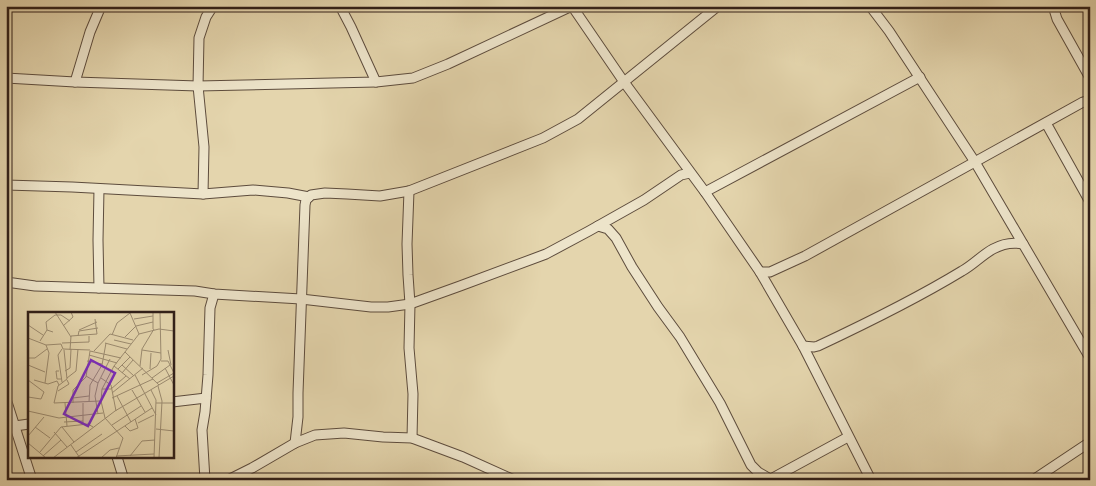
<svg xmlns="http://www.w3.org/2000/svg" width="1096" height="486" viewBox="0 0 1096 486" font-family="'IM FELL French Canon',serif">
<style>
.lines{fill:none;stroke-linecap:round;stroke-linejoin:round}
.street-casing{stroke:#5d4c3d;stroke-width:11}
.street{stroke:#ede4ca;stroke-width:9}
.inset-road{fill:none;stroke:#9c8c71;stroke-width:1}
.view{fill:#7b2cbf;fill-opacity:0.15;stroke:#7b2cbf;stroke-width:2.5}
.inset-edge{fill:none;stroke:#301f18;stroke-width:2.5}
</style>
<rect width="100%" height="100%" fill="#e4d5ad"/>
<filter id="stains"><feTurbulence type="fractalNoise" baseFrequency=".004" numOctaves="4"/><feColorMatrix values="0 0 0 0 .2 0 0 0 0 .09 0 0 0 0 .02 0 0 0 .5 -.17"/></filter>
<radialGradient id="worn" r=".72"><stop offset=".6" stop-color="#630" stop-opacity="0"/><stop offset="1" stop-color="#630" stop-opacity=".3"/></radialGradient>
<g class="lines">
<g class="street-casing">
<g id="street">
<polyline points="340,6 351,27 376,82"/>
<polyline points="572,6 624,82 705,192 760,272 803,346 871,480"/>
<polyline points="870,6 889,31 975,162 1090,358"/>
<polyline points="1053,6 1057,19 1090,78"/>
<polyline points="6,78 75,82 198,86 376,82 413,78 448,64 572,6"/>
<polyline points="75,82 90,32 101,6"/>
<polyline points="1046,123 1090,202"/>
<polyline points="6,185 72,187 203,194 253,190 288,193 309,197"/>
<polyline points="409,191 407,244 408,275 410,304 409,348 413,394 412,438"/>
<polyline points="705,192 920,77"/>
<polyline points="203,194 204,147 198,86 199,38 206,17 213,6"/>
<polyline points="598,226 608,229 616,238 632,267 658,307 680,337 720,403 751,465 758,472 770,479"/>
<polyline points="760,272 770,272 805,256 1083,102 1090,100"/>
<polyline points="6,282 35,286 195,291 214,294 301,299 371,307 388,307 410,304 460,286 546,254 589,231 644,200 681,175 690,173"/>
<polyline points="99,288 98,240 99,189"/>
<path d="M803,346l11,1 4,-1c49,-23 98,-47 144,-75 11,-6 20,-16 31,-22 9,-5 20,-7 30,-5"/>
<polyline points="6,399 32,480"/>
<polyline points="172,402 206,398"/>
<polyline points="15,426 29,424"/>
<polyline points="295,443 298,417 298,393 305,205 306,200 311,195 325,193 347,194 380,196 409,191 543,138 578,119 718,6"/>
<polyline points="117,457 124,480"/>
<polyline points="205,480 202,430 205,412 208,375 210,308 214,294"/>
<polyline points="228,480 252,468 295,443 315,435 344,433 383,437 412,438 463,457 514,480"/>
<polyline points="769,480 848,437"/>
<polyline points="1033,480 1090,442"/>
</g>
</g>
<use href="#street" class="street"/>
</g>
<g transform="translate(28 312)">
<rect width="146" height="146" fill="#e4d5ad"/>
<path class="inset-road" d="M27,0l16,25M125,0v17M102,1l9,21M27,3h6l9,6M106,7l19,-3M0,13l15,10M35,14l10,-9 -2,-5M19,18l-1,-8 9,-7M51,18l18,-8M84,23l5,-12 13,-10M50,24l1,-5 19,-3M97,25l11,-11 17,-4M0,26l18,7 15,-1 2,5 27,1M86,28l17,4M12,29l7,-11 6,2M34,31l27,-1v-6M77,31l22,6M36,38l3,29 -9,7 -4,17 46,-2M42,38l1,-14 26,-2 -2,-15M114,38l19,3M140,38l3,15M66,39l16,-17 23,6M97,40l34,33M61,43l28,8M0,46h7l12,-9M59,49l15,3M133,49h7l6,12M0,53l17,7M94,53l12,11M86,54l16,13M112,54l2,-17 12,-20M137,56l9,17M90,57l12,-12M122,57l1,-16M31,59h-3l1,8h4M37,59l5,-3 1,-19M94,61l11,-13M107,63l21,40M114,63l15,-9 4,-7 -1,-47M58,64l12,7 -3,13 3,18M39,66l9,-7 2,-22M73,66l10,7 5,26M124,66l18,-13M0,68l16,12 -3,7 -13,-2M6,68l14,4 9,-3 2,4M34,70l-4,-27 4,-6M17,71l4,-30 -3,-8M70,71l12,-24M129,71l17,-10M130,74l4,15 -3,57M74,77h9l15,-13M104,78l13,22M123,78l5,10 -2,58M30,79l11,-7 -2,-4M84,81l31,-25M89,84l14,26M45,86l16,-2M84,86l41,-19M61,90l1,-17 12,-20 4,-22M37,91l2,23M45,91v-13l13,-13 4,-26 31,7M128,91h18M0,99l31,7 44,-5M36,110l19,-1M110,111l16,-8M55,112v-21M84,113l29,-19M97,114l5,5 8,-3 -3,-9M7,115l15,11M34,115l12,15M128,117l18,2M26,120l13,15M0,124l16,-19M0,131l18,15M43,133l9,13M12,140l21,-25 27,-3 5,3M48,140l26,-18M15,144l18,-16M88,144l38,-2M102,144l12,-15 13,-1M25,146l62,-47 59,-35M48,146l76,-50M73,146l9,-8 9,-2M88,146l7,-20 -18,-20 -4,-17 1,-12 12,-23 25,-32 20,-5 15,2"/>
<path class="view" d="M63,48l24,13 -27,53 -24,-12z"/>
<rect width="146" height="146" class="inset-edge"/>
</g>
<rect width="1096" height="486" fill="none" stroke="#e4d5ad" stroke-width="25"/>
<rect x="8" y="8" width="1081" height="471" fill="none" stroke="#301f18" stroke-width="2.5"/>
<rect x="12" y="12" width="1071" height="461" fill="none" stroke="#301f18"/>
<rect width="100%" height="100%" filter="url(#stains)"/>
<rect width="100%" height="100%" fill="url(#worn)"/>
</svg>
